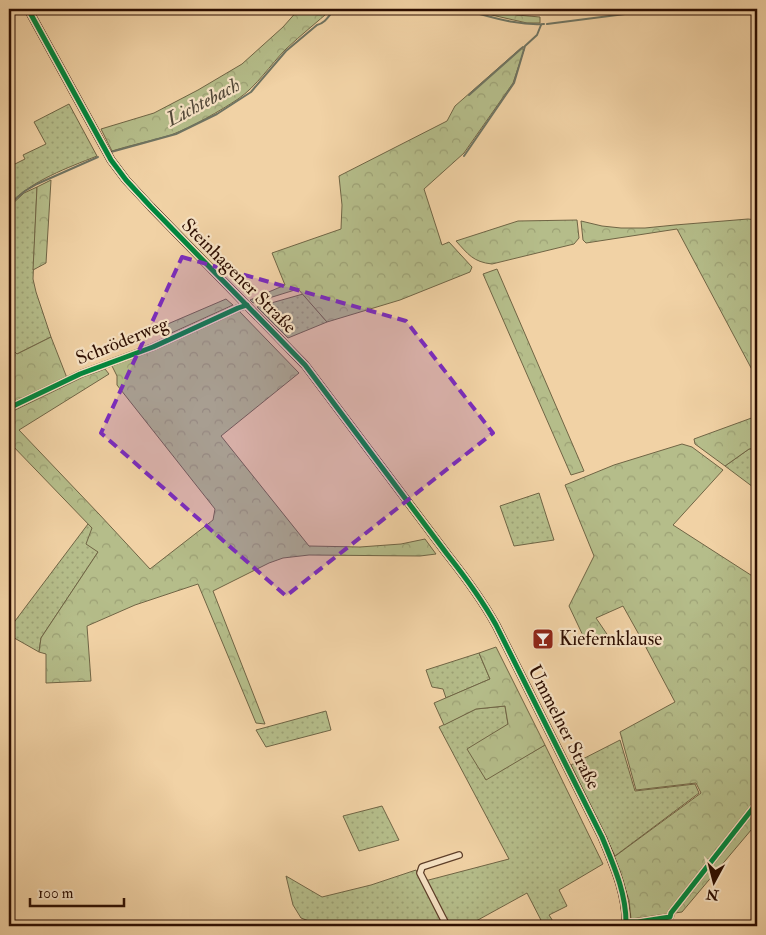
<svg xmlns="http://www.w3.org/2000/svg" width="766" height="935" viewBox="0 0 766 935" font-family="'IM FELL Double Pica',serif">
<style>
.grass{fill:url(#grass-dots);stroke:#706545}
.forest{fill:url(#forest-crowns);stroke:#706545}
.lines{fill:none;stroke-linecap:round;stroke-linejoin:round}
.stream{stroke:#6f7462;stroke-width:2}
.minor-casing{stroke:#5d3e29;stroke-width:8}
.secondary-casing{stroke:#2c0d00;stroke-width:9}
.minor{stroke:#f6e2c4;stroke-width:5.5}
.secondary{stroke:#f6e2c4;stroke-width:8}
.cycleway-casing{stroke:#f6e2c4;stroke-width:8}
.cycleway{stroke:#00873e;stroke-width:5}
.marked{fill:#7b2cbf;fill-opacity:0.2;stroke:#7b2cbf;stroke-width:4;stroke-dasharray:10 6;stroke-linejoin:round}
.labels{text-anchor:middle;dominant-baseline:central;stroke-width:4.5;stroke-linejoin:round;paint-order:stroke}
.street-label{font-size:19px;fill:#2c0d00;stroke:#f6e2c4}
.poi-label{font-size:19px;fill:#2c0d00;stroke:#f6e2c4;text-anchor:start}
.water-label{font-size:20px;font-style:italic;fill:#534939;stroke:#f6e2c4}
</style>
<defs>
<pattern id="grass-dots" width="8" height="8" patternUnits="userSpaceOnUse" patternTransform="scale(1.25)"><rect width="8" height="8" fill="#b5bd8a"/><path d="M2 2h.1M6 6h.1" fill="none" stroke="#9ca175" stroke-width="1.8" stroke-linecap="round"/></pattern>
<pattern id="forest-crowns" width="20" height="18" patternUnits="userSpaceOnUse" patternTransform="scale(1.25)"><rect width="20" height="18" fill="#b5bd8a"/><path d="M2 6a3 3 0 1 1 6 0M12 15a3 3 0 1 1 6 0" fill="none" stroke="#9ca175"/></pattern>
</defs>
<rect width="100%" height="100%" fill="#f1d2a5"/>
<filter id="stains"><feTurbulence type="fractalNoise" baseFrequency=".004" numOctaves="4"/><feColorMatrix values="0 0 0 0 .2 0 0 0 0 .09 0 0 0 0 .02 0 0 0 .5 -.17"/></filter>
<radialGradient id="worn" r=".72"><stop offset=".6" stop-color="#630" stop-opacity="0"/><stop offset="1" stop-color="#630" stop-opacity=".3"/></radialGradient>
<g class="grass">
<path d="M69,104l28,52c-30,12 -64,24 -88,48v-37l16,-8 -2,-4 23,-11 -12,-22z"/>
<polygon points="37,187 33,279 36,292 51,337 17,354 9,346 9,207 24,193"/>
<polygon points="303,294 327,322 288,338 257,307"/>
<polygon points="757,448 757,490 725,466 749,449"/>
<polygon points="539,493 554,540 514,546 500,506"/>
<polygon points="88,524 93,528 98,552 41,638 39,652 9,635 9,629"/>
<polygon points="479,653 490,679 446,698 443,689 432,687 426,670"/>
<polygon points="505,706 508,724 485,779 545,745 603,864 559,890 567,906 549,915 556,926 544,926 527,893 467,926 314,926 314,923 301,918 293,905 286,876 322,897 371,885 416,870 421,882 509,859 439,727 476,709"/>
<polygon points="326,711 331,730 266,747 256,730"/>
<polygon points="620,740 635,791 695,784 699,793 615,856 571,765"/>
<polygon points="382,806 399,840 359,851 343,816"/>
</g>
<g class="forest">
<path d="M299,9h33c-15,13 -31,26 -46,40 -16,16 -29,37 -48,50 -18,12 -46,28 -67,36 -20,6 -40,10 -59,16l-11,-22 53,-16 44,-23 44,-26 41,-37z"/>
<polygon points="465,9 489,9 517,15 540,17 540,23 527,23"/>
<polygon points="521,48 524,50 513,83 464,153 424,189 442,245 449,242 472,267 470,272 400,300 327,322 298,289 253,303 250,300 285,285 272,253 341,229 342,205 339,176 447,121 455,106"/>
<polygon points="51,180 46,263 33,270 37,187"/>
<polygon points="748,219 757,220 757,379 677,229 586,243 583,240 581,221 602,226 621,228 645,228 675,225"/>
<path d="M577,220l2,18 -5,6 -82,20c-19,-2 -24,-10 -36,-23l62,-20z"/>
<polygon points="497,269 584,471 571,475 483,274"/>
<polygon points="226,299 233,305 167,335 163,326"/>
<polygon points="239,311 299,373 221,436 309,546 360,547 401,544 425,539 436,554 420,556 309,555 283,558 269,563 213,591 265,724 256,723 198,584 135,605 87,626 91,681 46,683 46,654 39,652 41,638 98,552 86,544 92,528 9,442 9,413 83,377 105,369 109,374 19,430 99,514 150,569 213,520 215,509 117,385 117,376 112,366"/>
<polygon points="51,337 67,378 9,404 9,346 17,354"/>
<polygon points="757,416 757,448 749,449 725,466 695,444 694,439"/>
<polygon points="682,444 692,447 723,470 673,525 757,579 757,823 682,912 631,919 629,900 614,857 701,793 696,783 636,790 620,732 675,702 642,640 623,606 596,618 613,643 586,642 569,606 594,556 565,485 614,465"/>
<polygon points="496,647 545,745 486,780 467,749 508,724 505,706 476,709 444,725 434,703 490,679 479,653"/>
</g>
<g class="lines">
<g class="stream">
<path d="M460,9c27,6 55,17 84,15"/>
<polyline points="547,24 664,9"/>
<polyline points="469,95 523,47"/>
<path d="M111,152l65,-18 41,-20 34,-22 35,-41 31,-26c9,-2 12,-10 18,-16"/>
<polyline points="464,156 514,83 525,46 537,35 541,25"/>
<polyline points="9,205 25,191 37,184 98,157"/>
</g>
<g class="minor-casing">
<g id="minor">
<polyline points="9,408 80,374 153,347 238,308 247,305"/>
<polyline points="626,922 638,922 670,917 671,913 757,803"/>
<polyline points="447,926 420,873 422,867 425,866 459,855"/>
</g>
</g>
<g class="secondary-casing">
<path id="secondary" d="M28,9l83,151 15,20 25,27 154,158 142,189c19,24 34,44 49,71l106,212c12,29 25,58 24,89"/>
</g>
<use href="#minor" class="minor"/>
<use href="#secondary" class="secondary"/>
<g class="cycleway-casing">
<g id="cycleway">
<path d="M28,9l83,151 15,20 25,27 154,158 142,189c19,24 34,44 49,71l106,212c12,29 25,58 24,89"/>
<polyline points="9,408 80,374 153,347 238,308 247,305"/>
<polyline points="626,922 638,922 670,917 671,913 757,803"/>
</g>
</g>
<use href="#cycleway" class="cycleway"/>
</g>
<path class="marked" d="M182,257l224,64 87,112 -207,163 -185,-163z"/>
<defs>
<g id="bar-square" transform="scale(1.125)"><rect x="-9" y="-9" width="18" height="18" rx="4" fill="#8f2418" stroke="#f6e2c4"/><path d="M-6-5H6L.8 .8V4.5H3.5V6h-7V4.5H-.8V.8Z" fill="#fff"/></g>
</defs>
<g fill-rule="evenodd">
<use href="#bar-square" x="543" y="639"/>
</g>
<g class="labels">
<g class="street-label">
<text transform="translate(239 276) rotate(45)">Steinhagener Straße</text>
<text transform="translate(122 341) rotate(-22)">Schröderweg</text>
<text transform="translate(564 727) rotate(63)">Ummelner Straße</text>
</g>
<g class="poi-label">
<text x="559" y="639">Kiefernklause</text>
</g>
<g class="water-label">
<text transform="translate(203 102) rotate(-28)">Lichtebach</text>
</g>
</g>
<rect width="766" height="935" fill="none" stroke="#f1d2a5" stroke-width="30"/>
<rect x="10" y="10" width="746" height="915" fill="none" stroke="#2c0d00" stroke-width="2.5"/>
<rect x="15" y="15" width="736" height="905" fill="none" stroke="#2c0d00"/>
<g transform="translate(714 882) rotate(187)" stroke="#f6e2c4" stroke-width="4" paint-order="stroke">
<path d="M0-4L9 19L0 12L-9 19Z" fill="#2c0d00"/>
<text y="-8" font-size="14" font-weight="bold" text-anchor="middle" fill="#2c0d00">N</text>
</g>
<path d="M30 898v8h94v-8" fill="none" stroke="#2c0d00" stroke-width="2.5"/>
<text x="38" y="898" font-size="15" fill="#2c0d00" stroke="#f6e2c4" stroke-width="4" paint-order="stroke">100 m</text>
<rect width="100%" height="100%" filter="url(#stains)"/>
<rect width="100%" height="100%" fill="url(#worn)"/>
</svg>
